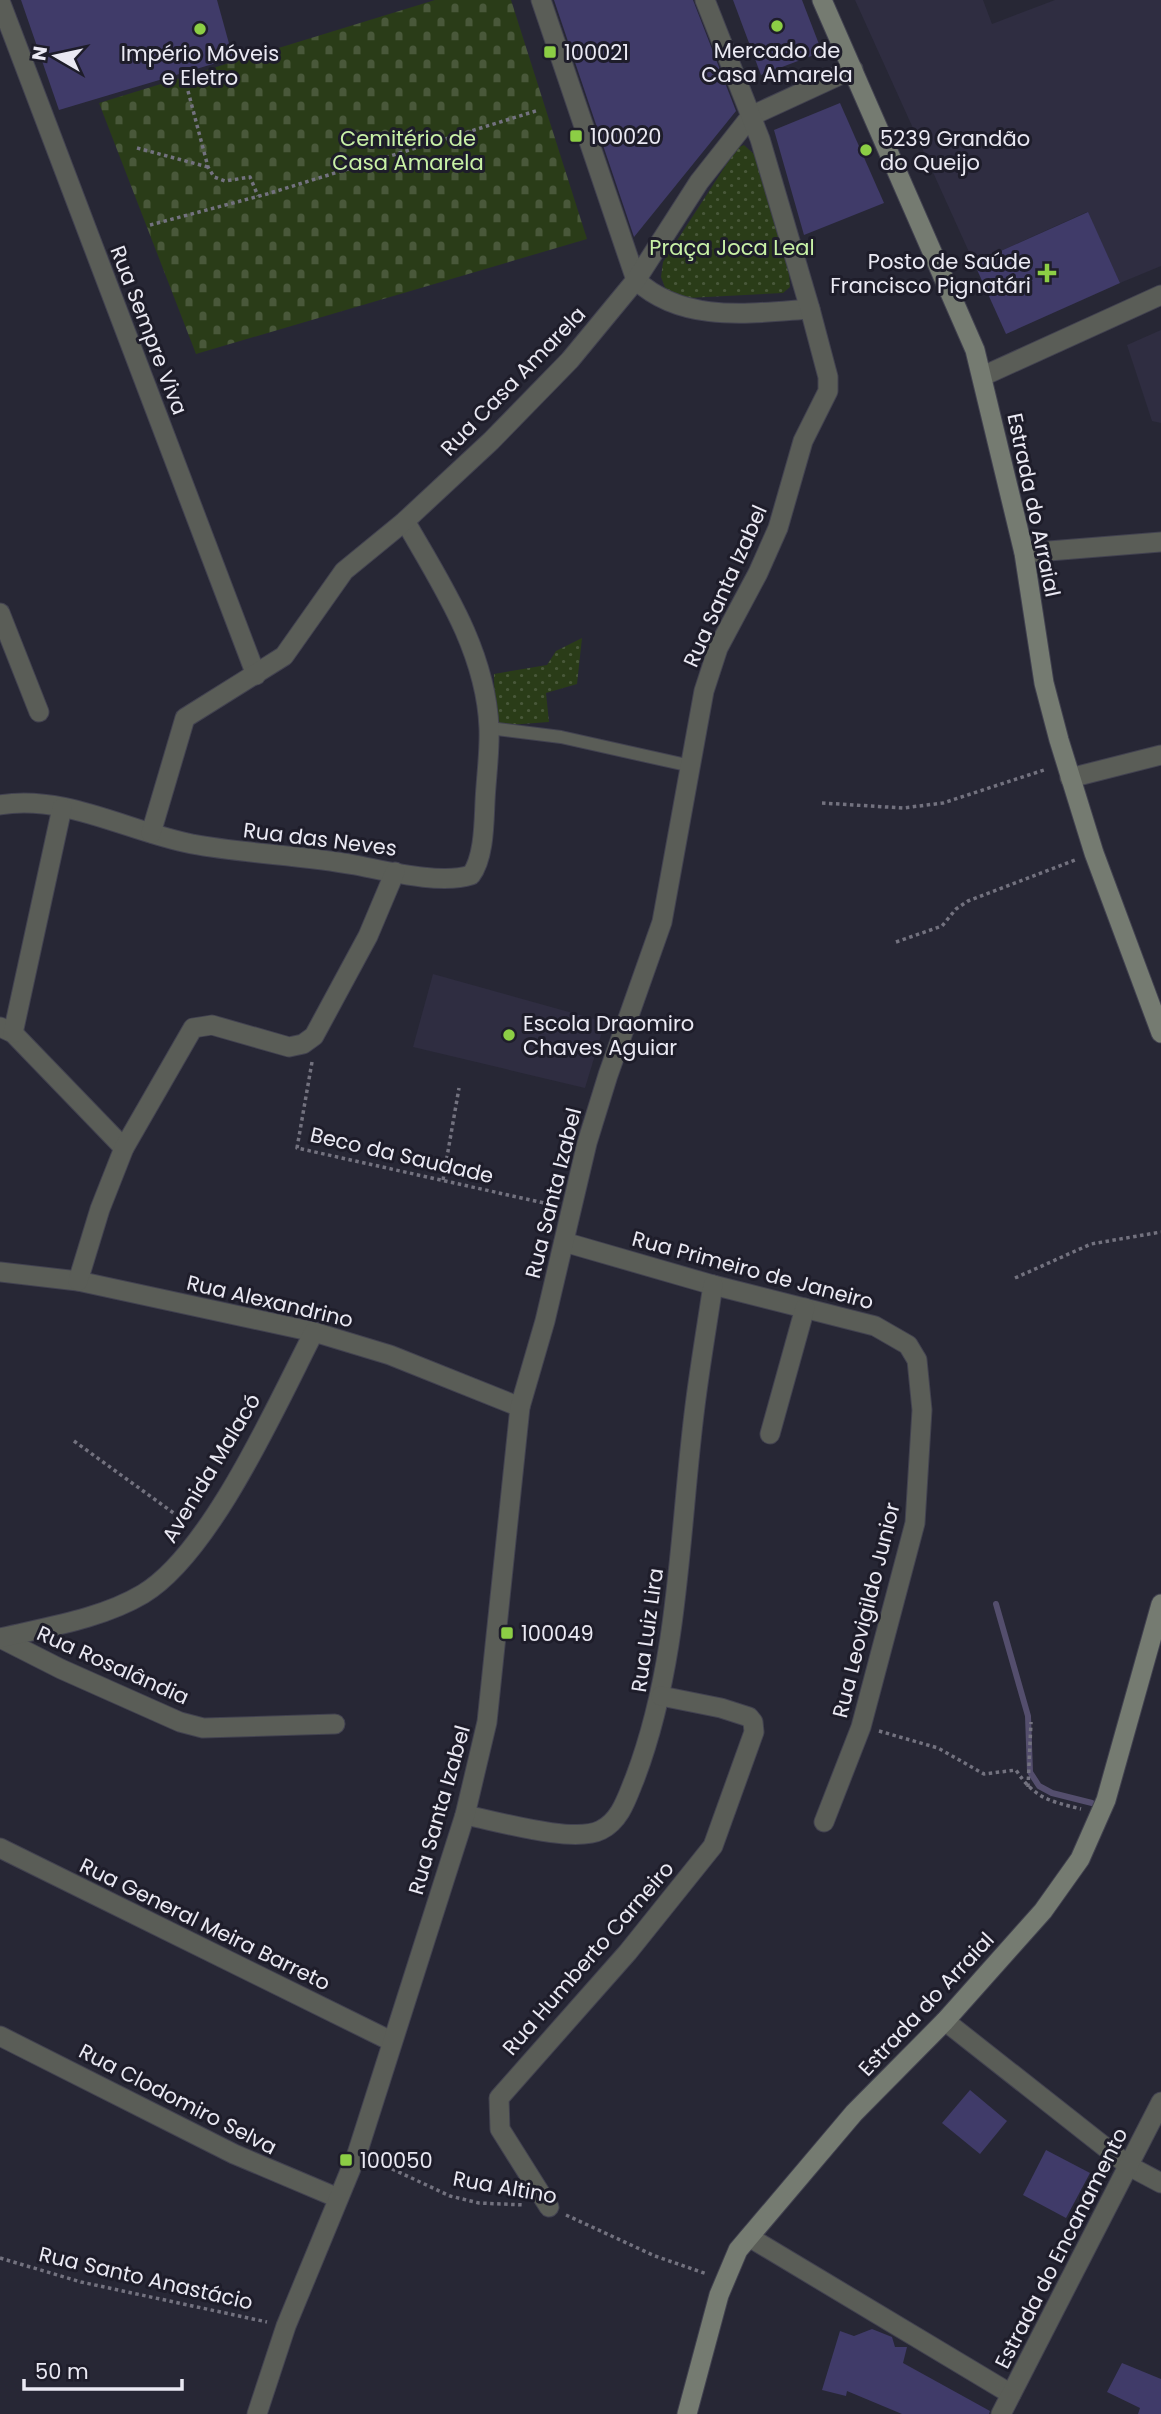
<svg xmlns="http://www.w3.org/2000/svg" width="1161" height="2414" viewBox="0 0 1161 2414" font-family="Poppins,sans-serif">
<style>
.built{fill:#2f2d41}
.cemetery{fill:url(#cemetery-stones)}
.park{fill:url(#park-dots)}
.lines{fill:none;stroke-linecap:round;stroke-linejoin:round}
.stream{stroke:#544e6d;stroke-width:6}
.building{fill:#403b69}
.service-casing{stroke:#424250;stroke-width:14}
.minor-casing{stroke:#424250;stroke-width:21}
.tertiary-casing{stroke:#424250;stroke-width:21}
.secondary-casing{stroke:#424250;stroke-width:21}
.path{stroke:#73727f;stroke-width:3.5;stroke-dasharray:3.5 3.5;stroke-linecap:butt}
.service{stroke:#5a5d57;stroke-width:12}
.minor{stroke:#5a5d57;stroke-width:19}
.tertiary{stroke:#5a5d57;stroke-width:19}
.secondary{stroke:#757b71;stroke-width:19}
.poi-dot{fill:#8cce45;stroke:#1e1d2a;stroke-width:2.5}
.labels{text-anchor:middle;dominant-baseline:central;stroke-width:6;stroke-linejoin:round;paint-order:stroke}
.poi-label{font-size:21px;fill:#eae9f3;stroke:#1e1d2a;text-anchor:start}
.park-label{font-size:21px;fill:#c8f1a6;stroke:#1e1d2a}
.street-label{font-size:21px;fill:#eae9f3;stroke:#1e1d2a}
</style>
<defs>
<pattern id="cemetery-stones" width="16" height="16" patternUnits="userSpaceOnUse" patternTransform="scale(1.75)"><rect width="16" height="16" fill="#2a3c18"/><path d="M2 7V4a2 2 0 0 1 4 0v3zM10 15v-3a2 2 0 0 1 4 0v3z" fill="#49583a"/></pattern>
<pattern id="park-dots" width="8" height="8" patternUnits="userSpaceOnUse" patternTransform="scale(1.75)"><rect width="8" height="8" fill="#2a3c18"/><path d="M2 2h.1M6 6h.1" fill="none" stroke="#49583a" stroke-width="1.8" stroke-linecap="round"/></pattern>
</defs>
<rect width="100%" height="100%" fill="#272735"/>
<g class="built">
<polygon points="855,0 983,0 992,24 1055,0 1161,0 1161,266 1120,283 1087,212 974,263"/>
<polygon points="1161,330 1161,423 1152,421 1127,345"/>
<polygon points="433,974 605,1022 585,1088 413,1047"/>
</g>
<polygon class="cemetery" points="435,0 511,0 587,239 196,354 99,103"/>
<g class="park">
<polygon points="744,145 755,155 789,272 790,287 783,293 688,298 666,290 661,277 663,262 737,148"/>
<polygon points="582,638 577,684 546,693 549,722 495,726 494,674 547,665 556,651"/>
</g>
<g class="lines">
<polyline class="stream" points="996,1604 1028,1716 1030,1772 1039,1786 1052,1793 1092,1803"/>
</g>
<g class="building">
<polygon points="21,0 217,0 233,58 59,110"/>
<polygon points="554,0 693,0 736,111 634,237"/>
<polygon points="733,0 802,0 822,52 761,75"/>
<polygon points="840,103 884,203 804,235 774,130"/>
<polygon points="1088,212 1120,283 1006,334 974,263"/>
<polygon points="970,2090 1007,2121 980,2154 942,2123"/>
<polygon points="1046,2150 1090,2173 1066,2218 1023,2195"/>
<polygon points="872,2329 892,2337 895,2347 907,2347 903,2363 990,2411 989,2414 902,2414 847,2391 846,2396 822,2390 840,2331 854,2336"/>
<polygon points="1122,2363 1161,2379 1161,2414 1138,2414 1140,2408 1107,2392"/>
</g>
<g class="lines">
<g class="service-casing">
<polyline id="service" points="489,728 561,737 691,766"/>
</g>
<g class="minor-casing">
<g id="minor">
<path d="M541,0l95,280c47,44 116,33 174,29"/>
<polyline points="0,1 256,675"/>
<polyline points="983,376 1161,295"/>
<polyline points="1024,553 1161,542"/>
<polyline points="0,613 39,712"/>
<polyline points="1070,778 1161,755"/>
<path d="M0,805c65,-11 129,27 192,39 54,10 109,11 163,21 32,6 86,20 116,10 13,-17 13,-52 14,-73 1,-24 5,-50 4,-74 -3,-77 -47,-143 -84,-207"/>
<polyline points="151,833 185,718 284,656 344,571 405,521 491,441 570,360 636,280 699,182 751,116"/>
<polyline points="0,1027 13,1033 124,1148"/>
<polyline points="13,1033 62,808"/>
<polyline points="564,1242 713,1285 875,1326 908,1345 917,1360 922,1410 915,1523 861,1727 824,1822"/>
<polyline points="0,1272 78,1281 314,1332"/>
<polyline points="78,1281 100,1209 124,1148 193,1028 212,1025 289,1047 303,1044 314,1036 368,936 395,872"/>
<polyline points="770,1434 805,1308"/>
<polyline points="0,1638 61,1669 180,1722 203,1728 335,1724"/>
<path d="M465,1815c32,6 109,29 136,15 20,-10 26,-33 34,-52 45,-119 44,-247 60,-372 5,-40 12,-81 18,-121"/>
<polyline points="0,1848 391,2041"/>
<polyline points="945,2021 1129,2166 1161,2183"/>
<polyline points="0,2036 234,2154 338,2198"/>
<polyline points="549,2207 500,2129 499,2098 628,1952 713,1846 754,1732 753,1722 749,1717 721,1708 661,1696"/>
<polyline points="749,2237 1011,2394"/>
<polyline points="1001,2414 1161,2102"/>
</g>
</g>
<g class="tertiary-casing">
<g id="tertiary">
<polyline points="751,116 853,69"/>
<path d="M0,1638c47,-11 101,-19 143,-44 68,-41 134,-190 171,-262l76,23 130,52"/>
<polyline points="257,2414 286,2326 357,2154 465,1815 487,1722 520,1407 545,1321 587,1143 608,1075 662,922 704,691 718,648 758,573 778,528 803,441 828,391 828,377 810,309 760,139 705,0"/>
</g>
</g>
<g class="secondary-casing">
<g id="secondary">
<polyline points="822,0 975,350 1024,553 1044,683 1059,740 1094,853 1161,1033"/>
<polyline points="687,2414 719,2295 738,2250 854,2113 945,2021 1043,1911 1080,1859 1106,1800 1161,1604"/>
</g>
</g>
<g class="path">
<polyline points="188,91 208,167 214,177 225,181 250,177 258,196"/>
<polyline points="137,148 208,167"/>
<polyline points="150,225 267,194 539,110"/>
<polyline points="822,803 903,808 943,803 1047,769"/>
<polyline points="896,942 942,926 956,909 968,901 1075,860"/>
<polyline points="312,1062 297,1148 553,1205"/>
<polyline points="443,1180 459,1088"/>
<polyline points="1015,1278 1091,1244 1161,1232"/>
<polyline points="74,1441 186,1522"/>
<path d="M879,1731l59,17 46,26 32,-4c18,28 33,31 65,39"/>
<polyline points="1028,1787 1031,1722"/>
<polyline points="373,2160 450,2196 479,2203 525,2205"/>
<polyline points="566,2215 655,2256 707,2274"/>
<polyline points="0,2258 81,2282 267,2322"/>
</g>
<use href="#service" class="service"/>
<use href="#minor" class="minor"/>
<use href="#tertiary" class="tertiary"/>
<use href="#secondary" class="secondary"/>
</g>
<g class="poi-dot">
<circle cx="777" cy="26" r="7"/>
<circle cx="200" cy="29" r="7"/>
<rect x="543" y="45" width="14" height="14" rx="3.5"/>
<rect x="569" y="129" width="14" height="14" rx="3.5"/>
<circle cx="866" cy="150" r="7"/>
<path d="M1043.5 262.5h7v7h7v7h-7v7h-7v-7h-7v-7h7z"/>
<circle cx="509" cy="1035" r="7"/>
<rect x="500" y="1626" width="14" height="14" rx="3.5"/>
<rect x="339" y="2153" width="14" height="14" rx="3.5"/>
</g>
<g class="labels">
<g class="poi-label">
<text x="777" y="50" text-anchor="middle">Mercado de<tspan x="777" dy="24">Casa Amarela</tspan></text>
<text x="564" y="52">100021</text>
<text x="200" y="53" text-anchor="middle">Império Móveis<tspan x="200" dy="24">e Eletro</tspan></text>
<text x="590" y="136">100020</text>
<text x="880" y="138">5239 Grandão<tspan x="880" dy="24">do Queijo</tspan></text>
<text x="1031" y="261" text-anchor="end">Posto de Saúde<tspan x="1031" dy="24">Francisco Pignatári</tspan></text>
<text x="523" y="1023">Escola Draomiro<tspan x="523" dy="24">Chaves Aguiar</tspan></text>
<text x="521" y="1633">100049</text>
<text x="360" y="2160">100050</text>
</g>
<g class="park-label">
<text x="408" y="138">Cemitério de<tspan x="408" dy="24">Casa Amarela</tspan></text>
<text x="732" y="247">Praça Joca Leal</text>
</g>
<g class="street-label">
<text transform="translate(149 330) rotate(69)">Rua Sempre Viva</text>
<text transform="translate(513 381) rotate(-46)">Rua Casa Amarela</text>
<text transform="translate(1034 505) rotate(78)">Estrada do Arraial</text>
<text transform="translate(725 586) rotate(-66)">Rua Santa Izabel</text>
<text transform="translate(320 839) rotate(7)">Rua das Neves</text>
<text transform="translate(402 1155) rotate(13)">Beco da Saudade</text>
<text transform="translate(553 1193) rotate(-76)">Rua Santa Izabel</text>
<text transform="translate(753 1270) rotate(15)">Rua Primeiro de Janeiro</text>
<text transform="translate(270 1301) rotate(13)">Rua Alexandrino</text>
<text transform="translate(211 1468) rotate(-59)">Avenida Malacó</text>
<text transform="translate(866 1610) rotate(-76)">Rua Leovigildo Junior</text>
<text transform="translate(647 1630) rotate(-82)">Rua Luiz Lira</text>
<text transform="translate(113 1665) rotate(24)">Rua Rosalândia</text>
<text transform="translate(439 1810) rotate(-74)">Rua Santa Izabel</text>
<text transform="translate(205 1924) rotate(26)">Rua General Meira Barreto</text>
<text transform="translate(588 1958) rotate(-49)">Rua Humberto Carneiro</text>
<text transform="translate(926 2004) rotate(-47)">Estrada do Arraial</text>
<text transform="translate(178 2099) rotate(27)">Rua Clodomiro Selva</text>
<text transform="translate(505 2187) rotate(10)">Rua Altino</text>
<text transform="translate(1061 2248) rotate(-63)">Estrada do Encanamento</text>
<text transform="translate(146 2278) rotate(13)">Rua Santo Anastácio</text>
</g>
</g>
<g transform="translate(56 56) rotate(279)" stroke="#1e1d2a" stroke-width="5" paint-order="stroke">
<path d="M0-5L12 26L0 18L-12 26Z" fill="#eae9f3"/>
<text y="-10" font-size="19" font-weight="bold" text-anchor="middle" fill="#eae9f3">N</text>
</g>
<path d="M24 2379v10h158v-10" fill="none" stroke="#eae9f3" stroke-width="3.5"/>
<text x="35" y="2379" font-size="21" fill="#eae9f3" stroke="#1e1d2a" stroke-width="5" paint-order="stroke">50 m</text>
</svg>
